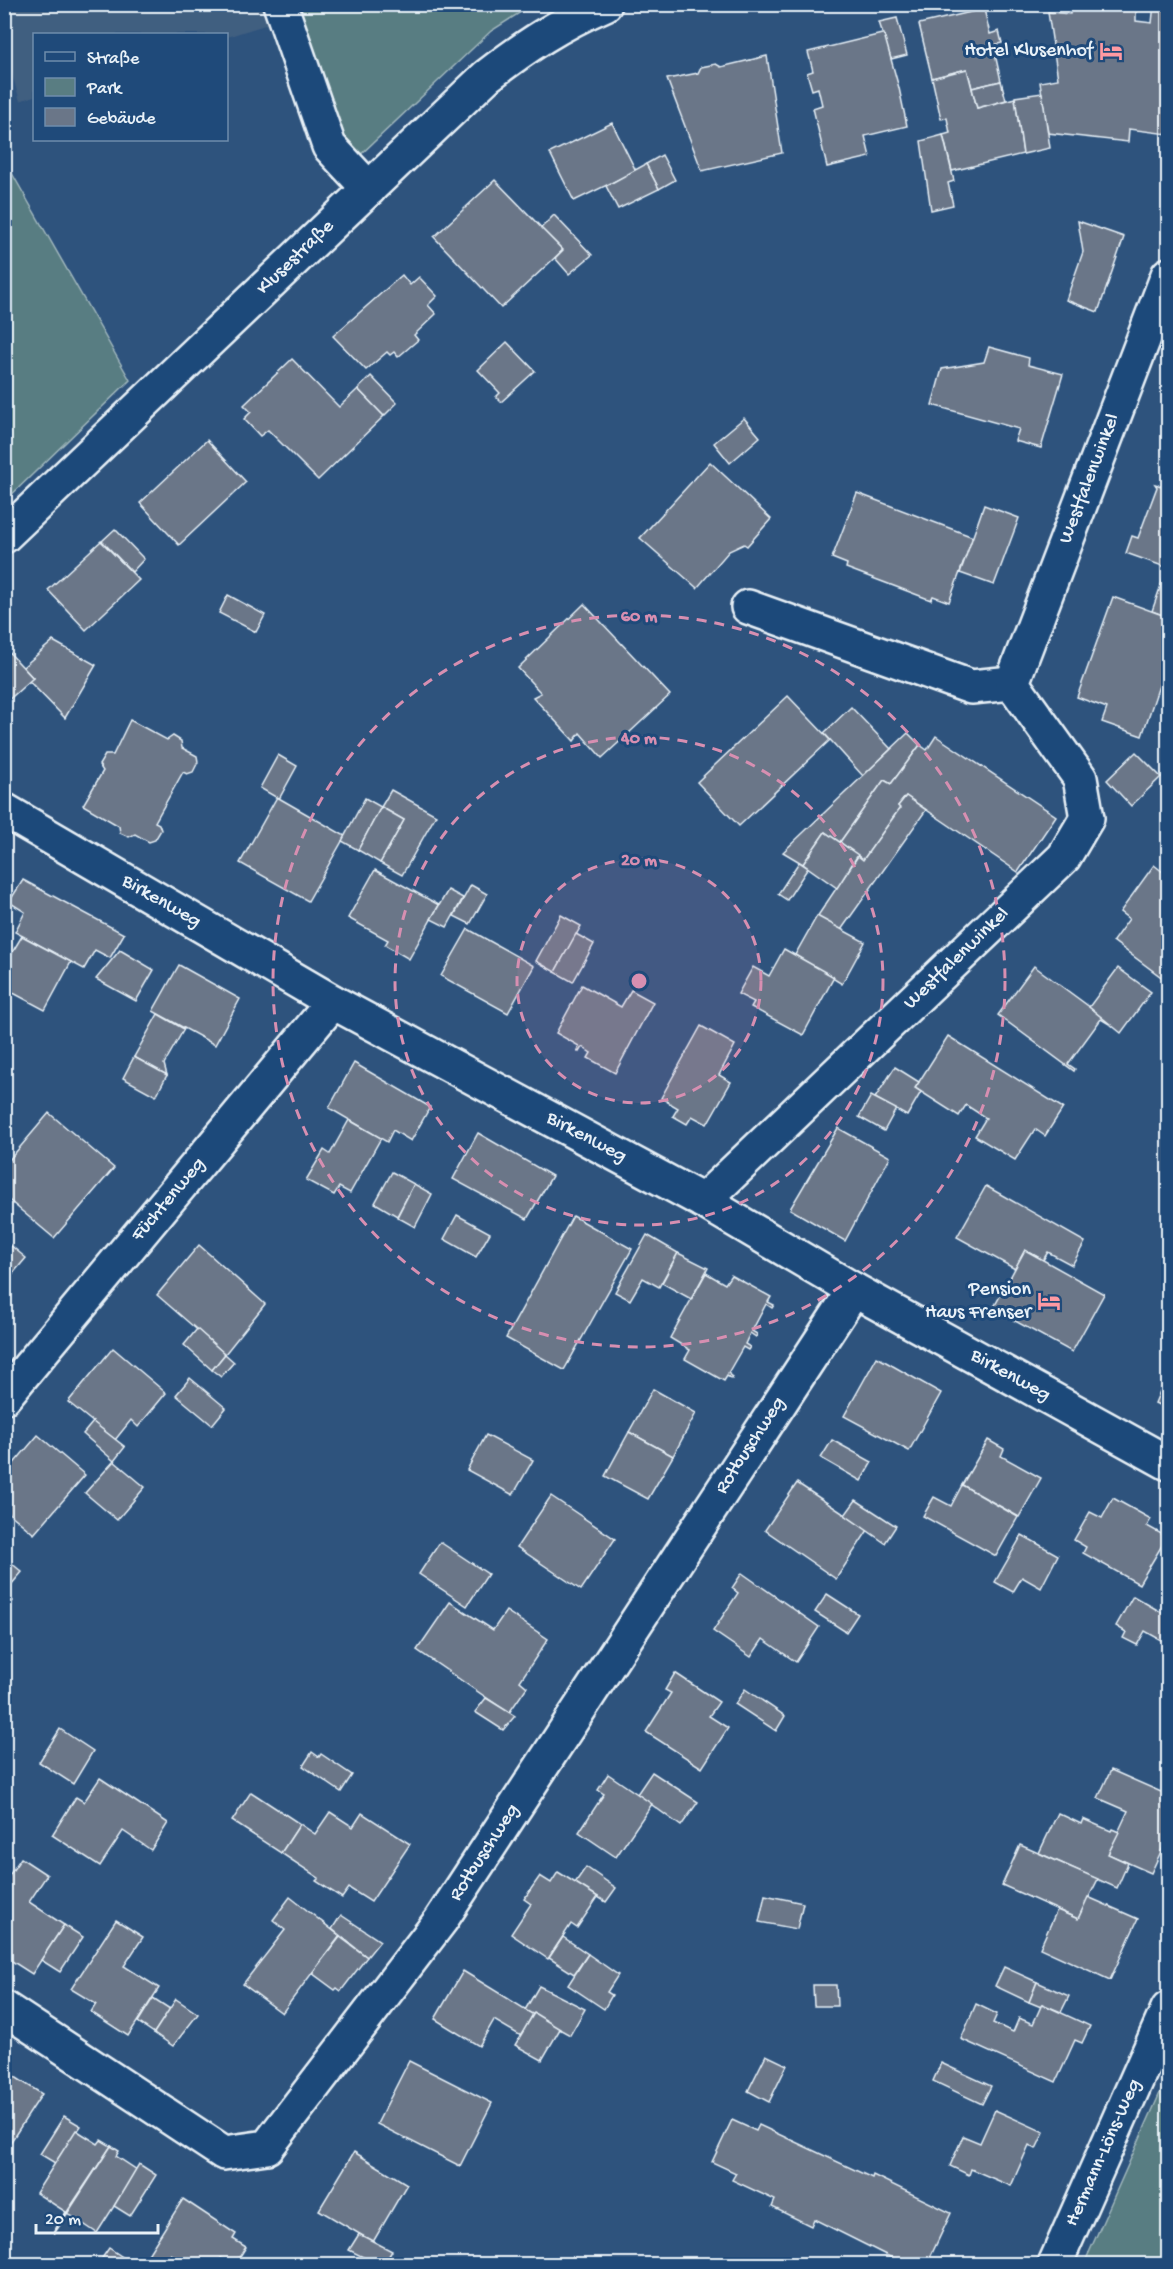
<svg xmlns="http://www.w3.org/2000/svg" width="1173" height="2269" viewBox="0 0 1173 2269" font-family="'Gochi Hand',sans-serif">
<style>
.built{fill:#405e80}
.green{fill:#597d82;stroke:#a0b7bd;stroke-width:1.5}
.building{fill:#6a7688;stroke:#e8f1f8;stroke-width:1.5}
.lines{fill:none;stroke-linecap:round;stroke-linejoin:round}
.street-casing{stroke:#e8f1f8;stroke-width:38}
.street{stroke:#1f4a7a;stroke-width:33}
.ring{fill:none;stroke:#d78fb1;stroke-width:3;stroke-dasharray:10 8}
.labels{text-anchor:middle;dominant-baseline:central;stroke-width:6;stroke-linejoin:round;paint-order:stroke}
.poi-label{font-size:20px;fill:#e8f1f8;stroke:#1f4a7a;text-anchor:end}
.street-label{font-size:20px;fill:#e8f1f8;stroke:#1f4a7a}
.centre{fill:#d78fb1;stroke:#1f4a7a;stroke-width:3}
.ring-label{font-size:18px;text-anchor:middle;font-weight:bold;fill:#d78fb1;stroke:#1f4a7a;stroke-width:6;stroke-linejoin:round;paint-order:stroke}
</style>
<rect width="100%" height="100%" fill="#2e537d"/>
<filter id="ink" filterUnits="userSpaceOnUse"><feTurbulence type="fractalNoise" baseFrequency=".0167" numOctaves="2"/><feDisplacementMap in="SourceGraphic" scale="12" xChannelSelector="R" yChannelSelector="G"/><feConvolveMatrix kernelMatrix="1 2 1 2 8 2 1 2 1" color-interpolation-filters="sRGB"/></filter>
<g filter="url(#ink)">
<polygon class="built" points="4,5 265,5 271,23 227,37 226,34 34,34 34,96 20,101 5,51"/>
<g class="green">
<polygon points="294,5 532,5 491,31 358,157 336,125"/>
<polygon points="5,161 130,380 5,501 4,501"/>
<polygon points="1168,2075 1168,2264 1084,2264"/>
</g>
<g class="building">
<polygon points="1071,4 1136,4 1136,21 1152,23 1154,4 1168,4 1168,134 1129,129 1128,142 1048,133 1040,82 1058,79 1048,12 1070,14"/>
<polygon points="984,9 990,34 999,31 1002,43 993,45 1001,81 972,88 967,69 932,78 919,24"/>
<polygon points="897,18 907,55 891,59 879,22"/>
<polygon points="882,34 884,34 899,88 907,126 865,136 870,157 827,167 813,108 822,105 818,88 812,90 807,73 813,71 808,52"/>
<polygon points="767,56 782,153 702,171 667,79 698,73 701,67 716,64 721,67"/>
<polygon points="967,69 977,108 1015,98 1023,154 952,171 943,135 950,133 947,118 941,119 932,78"/>
<polygon points="1001,81 1006,100 977,108 972,88"/>
<polygon points="1042,93 1050,148 1023,154 1015,97"/>
<polygon points="612,123 636,171 574,201 550,153"/>
<polygon points="943,135 954,181 948,183 953,205 931,210 921,141"/>
<polygon points="662,155 675,180 659,189 646,164"/>
<polygon points="646,164 659,189 618,209 606,186"/>
<polygon points="495,180 563,250 501,308 434,237"/>
<polygon points="554,215 592,255 569,274 555,258 563,250 541,228"/>
<polygon points="1078,221 1124,237 1098,312 1066,300 1083,252"/>
<polygon points="402,275 410,285 419,277 437,296 428,305 436,314 414,335 418,340 398,357 394,352 390,355 387,352 366,370 333,336"/>
<polygon points="507,342 535,371 501,402 496,397 500,393 478,370"/>
<polygon points="989,347 1029,358 1028,365 1063,374 1041,448 1015,441 1019,429 932,405 942,369 984,362"/>
<polygon points="292,359 339,407 358,389 384,416 318,480 268,430 260,436 244,419 251,412 244,405"/>
<polygon points="371,376 397,403 384,416 358,389"/>
<polygon points="744,418 760,437 730,463 714,443"/>
<polygon points="207,440 246,482 179,545 140,503"/>
<polygon points="710,462 771,519 747,546 744,544 729,551 697,588 640,538"/>
<polygon points="1155,484 1168,488 1168,568 1126,553 1132,536 1138,538 1157,487"/>
<polygon points="857,493 973,537 949,602 933,596 931,600 846,568 847,564 832,558"/>
<polygon points="984,505 1019,518 994,585 960,573"/>
<polygon points="115,529 144,559 132,572 102,541"/>
<polygon points="101,541 139,580 86,630 48,590"/>
<polygon points="1167,568 1168,568 1168,617 1152,611"/>
<polygon points="228,595 265,615 256,632 219,613"/>
<polygon points="1113,597 1168,617 1168,659 1142,736 1102,722 1107,708 1077,697"/>
<polygon points="584,604 670,695 602,758 580,733 574,741 533,697 541,693 518,668"/>
<polygon points="53,641 96,665 65,718 29,681 33,678 23,667"/>
<polygon points="4,647 33,678 4,704"/>
<polygon points="788,696 830,740 739,826 697,782"/>
<polygon points="851,707 891,749 863,776 824,733"/>
<polygon points="130,720 167,740 173,736 181,741 182,748 197,756 198,762 193,772 187,774 183,772 155,822 159,824 161,830 155,840 149,842 135,834 129,837 120,833 119,826 83,805 103,771 99,765 105,755 113,755"/>
<polygon points="908,733 920,745 891,784 884,780 840,842 825,832 803,864 783,852"/>
<polygon points="936,736 1056,816 1018,872 906,796 898,806 900,808 863,860 840,842 884,780 891,784 920,745 927,750"/>
<polygon points="1136,752 1161,777 1131,806 1107,780"/>
<polygon points="278,755 297,766 279,799 260,788"/>
<polygon points="391,790 436,815 402,875 380,863 404,820 381,807"/>
<polygon points="906,796 926,810 841,930 817,917 858,856 863,860 900,808 898,806"/>
<polygon points="277,797 345,836 308,901 240,863"/>
<polygon points="365,798 381,807 358,850 342,841"/>
<polygon points="381,807 404,820 380,863 358,850"/>
<polygon points="825,832 858,855 837,888 803,864"/>
<polygon points="799,862 808,868 787,900 778,894"/>
<polygon points="1154,865 1168,876 1168,982 1113,941 1129,919 1120,912"/>
<polygon points="375,870 439,905 409,959 385,945 388,940 348,918"/>
<polygon points="23,880 124,934 110,958 95,950 84,969 15,932 25,912 9,902"/>
<polygon points="471,885 487,894 470,924 454,916"/>
<polygon points="448,890 463,898 447,927 431,919"/>
<polygon points="561,915 581,926 555,972 536,961"/>
<polygon points="817,916 865,942 842,984 795,955"/>
<polygon points="468,929 534,966 508,1013 441,976"/>
<polygon points="576,934 594,944 573,982 555,972"/>
<polygon points="22,936 71,962 45,1010 4,988 4,966"/>
<polygon points="784,949 834,977 803,1035 751,1007 754,1002 738,994 753,967 769,976"/>
<polygon points="120,950 154,970 136,1001 96,979"/>
<polygon points="179,965 240,999 215,1045 153,1011"/>
<polygon points="1034,966 1110,1022 1109,1024 1101,1019 1068,1064 1075,1069 1074,1071 998,1015"/>
<polygon points="1118,968 1151,992 1121,1033 1089,1007"/>
<polygon points="582,985 621,1007 631,990 653,1002 615,1073 588,1058 591,1053 582,1047 579,1052 577,1050 579,1046 556,1033"/>
<polygon points="158,1014 184,1029 164,1064 167,1075 134,1057"/>
<polygon points="701,1026 735,1045 719,1075 731,1082 707,1124 692,1116 687,1124 673,1116 678,1108 661,1098"/>
<polygon points="948,1036 1063,1108 1045,1136 1035,1129 1015,1160 975,1136 986,1118 966,1105 959,1116 915,1088"/>
<polygon points="134,1057 167,1075 156,1096 123,1078"/>
<polygon points="354,1063 430,1107 411,1141 393,1130 387,1142 329,1108"/>
<polygon points="895,1067 919,1082 915,1088 921,1092 907,1116 875,1098"/>
<polygon points="871,1096 896,1109 884,1131 859,1117"/>
<polygon points="49,1113 114,1168 54,1238 4,1196 4,1166"/>
<polygon points="349,1120 381,1138 350,1193 339,1187 334,1195 306,1180 324,1150 330,1154"/>
<polygon points="838,1128 890,1157 845,1241 790,1209"/>
<polygon points="478,1133 552,1176 527,1219 453,1179"/>
<polygon points="392,1172 414,1184 397,1216 375,1203"/>
<polygon points="414,1184 432,1194 415,1227 397,1217"/>
<polygon points="986,1186 1085,1242 1072,1265 1048,1252 1043,1260 1025,1250 1015,1269 957,1237"/>
<polygon points="457,1215 490,1233 476,1257 444,1239"/>
<polygon points="573,1216 632,1249 564,1370 506,1338"/>
<polygon points="647,1235 678,1253 659,1287 643,1278 630,1300 615,1292"/>
<polygon points="4,1240 26,1258 4,1284"/>
<polygon points="199,1245 265,1304 225,1354 157,1295"/>
<polygon points="1025,1250 1104,1294 1072,1352 993,1309"/>
<polygon points="678,1253 708,1268 691,1299 662,1283"/>
<polygon points="706,1273 725,1284 731,1275 771,1297 768,1302 774,1305 772,1308 766,1304 752,1331 757,1334 756,1337 750,1333 745,1344 750,1347 748,1350 743,1347 728,1373 733,1377 732,1379 727,1376 724,1381 685,1359 690,1350 670,1338"/>
<polygon points="197,1329 225,1354 212,1370 184,1345"/>
<polygon points="113,1348 166,1393 138,1427 131,1420 115,1440 68,1402"/>
<polygon points="225,1354 234,1362 221,1377 212,1370"/>
<polygon points="877,1357 941,1393 909,1451 844,1416"/>
<polygon points="1168,1372 1168,1409 1155,1403"/>
<polygon points="190,1378 226,1408 212,1425 176,1395"/>
<polygon points="653,1389 696,1413 673,1456 629,1432"/>
<polygon points="93,1422 125,1447 114,1461 83,1434"/>
<polygon points="629,1432 673,1456 648,1499 605,1476"/>
<polygon points="38,1435 85,1475 34,1534 4,1509 4,1475"/>
<polygon points="486,1435 533,1460 513,1495 467,1470"/>
<polygon points="832,1440 872,1462 861,1481 821,1458"/>
<polygon points="988,1440 1004,1449 1001,1456 1041,1478 1019,1517 962,1485"/>
<polygon points="114,1461 145,1487 117,1520 85,1493"/>
<polygon points="797,1483 868,1530 836,1579 765,1530"/>
<polygon points="962,1485 1018,1517 996,1556 923,1516 934,1497 951,1506"/>
<polygon points="551,1496 615,1539 581,1590 517,1547"/>
<polygon points="1113,1498 1151,1519 1147,1526 1167,1537 1139,1584 1083,1553 1086,1547 1074,1540 1090,1512 1102,1518"/>
<polygon points="856,1500 896,1526 885,1543 845,1515"/>
<polygon points="1022,1535 1058,1555 1041,1588 1022,1577 1013,1592 995,1582"/>
<polygon points="440,1542 488,1574 467,1606 419,1574"/>
<polygon points="4,1557 22,1572 4,1593"/>
<polygon points="742,1573 819,1627 796,1662 763,1639 751,1657 713,1631 738,1593 732,1588"/>
<polygon points="4,1593 13,1601 4,1610"/>
<polygon points="827,1594 858,1614 846,1632 815,1612"/>
<polygon points="1133,1596 1168,1616 1168,1644 1145,1631 1137,1645 1123,1638 1126,1632 1116,1626"/>
<polygon points="450,1602 493,1630 506,1611 548,1639 520,1681 527,1687 509,1713 417,1650"/>
<polygon points="675,1673 719,1702 709,1716 728,1728 702,1768 646,1732 671,1693 665,1690"/>
<polygon points="745,1689 785,1716 776,1731 735,1704"/>
<polygon points="486,1698 515,1716 503,1730 475,1712"/>
<polygon points="60,1729 93,1751 73,1784 39,1762"/>
<polygon points="312,1752 319,1757 321,1754 352,1775 341,1792 303,1766"/>
<polygon points="1111,1770 1168,1795 1168,1845 1165,1843 1151,1873 1108,1854 1128,1811 1098,1798"/>
<polygon points="652,1772 698,1802 681,1826 637,1794"/>
<polygon points="608,1774 652,1804 616,1857 579,1832 604,1794 598,1790"/>
<polygon points="100,1778 168,1823 151,1850 123,1831 100,1866 52,1835 76,1797 84,1802"/>
<polygon points="251,1792 300,1824 281,1853 232,1821"/>
<polygon points="330,1812 353,1827 362,1813 410,1844 371,1902 349,1888 342,1898 316,1881 319,1878 281,1853 300,1824 315,1834"/>
<polygon points="1058,1813 1081,1824 1083,1819 1111,1831 1112,1829 1119,1832 1108,1854 1128,1863 1117,1888 1039,1853"/>
<polygon points="1020,1845 1098,1879 1078,1919 1002,1885"/>
<polygon points="21,1858 47,1875 29,1902 64,1925 32,1974 4,1956 4,1883"/>
<polygon points="586,1867 616,1888 606,1902 575,1883"/>
<polygon points="558,1872 598,1897 577,1928 571,1924 548,1959 511,1934 531,1904 524,1899 540,1876 551,1883"/>
<polygon points="765,1895 803,1903 797,1929 759,1922"/>
<polygon points="290,1897 340,1936 282,2013 243,1984 285,1930 273,1920"/>
<polygon points="1088,1897 1138,1919 1110,1980 1040,1948 1057,1910 1078,1919"/>
<polygon points="341,1915 380,1941 367,1957 332,1929"/>
<polygon points="116,1920 143,1937 124,1966 159,1988 128,2036 91,2012 96,2004 71,1989"/>
<polygon points="64,1925 83,1937 60,1972 41,1960"/>
<polygon points="340,1937 367,1957 341,1991 337,1988 335,1990 312,1973"/>
<polygon points="563,1937 588,1954 574,1974 549,1958"/>
<polygon points="588,1954 618,1975 607,1992 612,1995 604,2009 568,1985"/>
<polygon points="1004,1967 1037,1982 1029,2002 995,1986"/>
<polygon points="463,1971 533,2014 521,2036 494,2020 479,2046 435,2019"/>
<polygon points="1037,1982 1069,1996 1061,2012 1042,2004 1041,2007 1029,2002"/>
<polygon points="813,1985 836,1985 837,2006 814,2006"/>
<polygon points="539,1986 585,2009 570,2035 525,2010"/>
<polygon points="153,1998 170,2009 154,2033 138,2022"/>
<polygon points="176,1999 198,2014 173,2046 154,2033"/>
<polygon points="976,2004 997,2014 993,2023 1013,2032 1019,2018 1033,2024 1042,2004 1090,2026 1082,2043 1075,2040 1056,2082 961,2039"/>
<polygon points="534,2013 560,2029 542,2060 515,2045"/>
<polygon points="766,2055 787,2065 769,2102 748,2091"/>
<polygon points="409,2061 492,2103 460,2166 377,2124"/>
<polygon points="941,2063 991,2086 982,2104 933,2081"/>
<polygon points="4,2070 42,2094 8,2146 4,2144"/>
<polygon points="995,2110 1044,2132 1036,2149 1029,2145 1011,2186 971,2169 969,2175 950,2166 963,2136 980,2143"/>
<polygon points="64,2116 81,2126 55,2163 40,2154"/>
<polygon points="732,2120 756,2131 759,2125 872,2178 873,2175 951,2213 927,2264 909,2264 899,2260 898,2261 814,2219 811,2226 772,2207 775,2200 732,2180 736,2173 712,2162"/>
<polygon points="76,2130 98,2144 101,2140 111,2146 53,2233 66,2212 36,2193"/>
<polygon points="111,2146 119,2151 116,2156 137,2170 97,2233 67,2213 54,2234"/>
<polygon points="354,2152 407,2184 373,2242 319,2210"/>
<polygon points="139,2164 156,2175 130,2216 114,2206"/>
<polygon points="183,2199 236,2234 233,2239 246,2247 235,2264 221,2258 216,2264 188,2264 171,2254 165,2264 142,2264"/>
<polygon points="359,2234 392,2251 384,2264 377,2264 349,2250"/>
<polygon points="109,2248 133,2264 98,2264"/>
</g>
<g class="lines">
<g class="street-casing">
<g id="street">
<polyline points="280,4 329,146 369,189"/>
<path d="M4,536l483,-460c39,-30 72,-52 118,-72"/>
<polyline points="748,607 971,687 1012,683"/>
<polyline points="4,810 333,1002 703,1201 854,1290 1168,1463"/>
<polyline points="703,1201 1064,857 1087,818 1080,778 1012,683 1168,275"/>
<polyline points="4,1397 333,1002"/>
<polyline points="4,2008 224,2153 267,2147 441,1920 854,1290"/>
<polyline points="1055,2264 1168,2009"/>
</g>
</g>
<use href="#street" class="street"/>
</g>
</g>
<circle cx="639" cy="981" r="122" fill="#d78fb1" fill-opacity=".12"/>
<g class="ring">
<circle cx="639" cy="981" r="122"/>
<circle cx="639" cy="981" r="244"/>
<circle cx="639" cy="981" r="366"/>
</g>
<defs>
<g id="hotel-bare" transform="scale(1.8)"><path d="M-6-4.5h1.5V1H6V5H4.5V3h-9V5H-6ZM-4 0a1.8 1.8 0 1 1 3.6 0ZM.5 0V-2.5h3Q6-2.5 6 0Z" fill="#ff9aa2" stroke="#1f4a7a" stroke-width="2.5" paint-order="stroke"/></g>
</defs>
<g fill-rule="evenodd">
<use href="#hotel-bare" x="1111" y="51"/>
<use href="#hotel-bare" x="1049" y="1301"/>
</g>
<g class="labels">
<g class="poi-label">
<text x="1093" y="51">Hotel Klusenhof</text>
<text x="1031" y="1290">Pension<tspan x="1031" dy="23">Haus Frenser</tspan></text>
</g>
<g class="street-label">
<text transform="translate(296 258) rotate(-44)">Klusestraße</text>
<text transform="translate(1090 479) rotate(-69)">Westfalenwinkel</text>
<text transform="translate(161 902) rotate(30)">Birkenweg</text>
<text transform="translate(957 959) rotate(-44)">Westfalenwinkel</text>
<text transform="translate(586 1138) rotate(28)">Birkenweg</text>
<text transform="translate(169 1200) rotate(-50)">Füchtenweg</text>
<text transform="translate(1010 1376) rotate(29)">Birkenweg</text>
<text transform="translate(751 1446) rotate(-57)">Rotbuschweg</text>
<text transform="translate(485 1853) rotate(-57)">Rotbuschweg</text>
<text transform="translate(1104 2153) rotate(-66)">Hermann-Löns-Weg</text>
</g>
</g>
<circle cx="639" cy="981" r="9" class="centre"/>
<g class="ring-label">
<text x="639" y="621">60 m</text>
<text x="639" y="743">40 m</text>
<text x="639" y="865">20 m</text>
</g>
<rect width="1173" height="2269" fill="none" stroke="#1f4a7a" stroke-width="24"/>
<rect x="12" y="12" width="1149" height="2245" fill="none" stroke="#e8f1f8" stroke-width="2" filter="url(#ink)"/>
<rect x="33" y="33" width="195" height="108" fill="#1f4a7a" stroke="#6f8dac" stroke-width="1.5"/>
<rect x="45" y="52" width="30" height="9" fill="#1f4a7a" stroke="#6f8dac" stroke-width="1.5"/>
<text x="87" y="63" font-size="18" fill="#e8f1f8">Straße</text>
<rect x="45" y="78" width="30" height="18" fill="#597d82" stroke="#6f8dac" stroke-width="1.5"/>
<text x="87" y="93" font-size="18" fill="#e8f1f8">Park</text>
<rect x="45" y="108" width="30" height="18" fill="#6a7688" stroke="#6f8dac" stroke-width="1.5"/>
<text x="87" y="123" font-size="18" fill="#e8f1f8">Gebäude</text>
<path d="M36 2224v9h122v-9" fill="none" stroke="#e8f1f8" stroke-width="3"/>
<text x="45" y="2224" font-size="18" fill="#e8f1f8" stroke="#1f4a7a" stroke-width="4.5" paint-order="stroke">20 m</text>
</svg>
